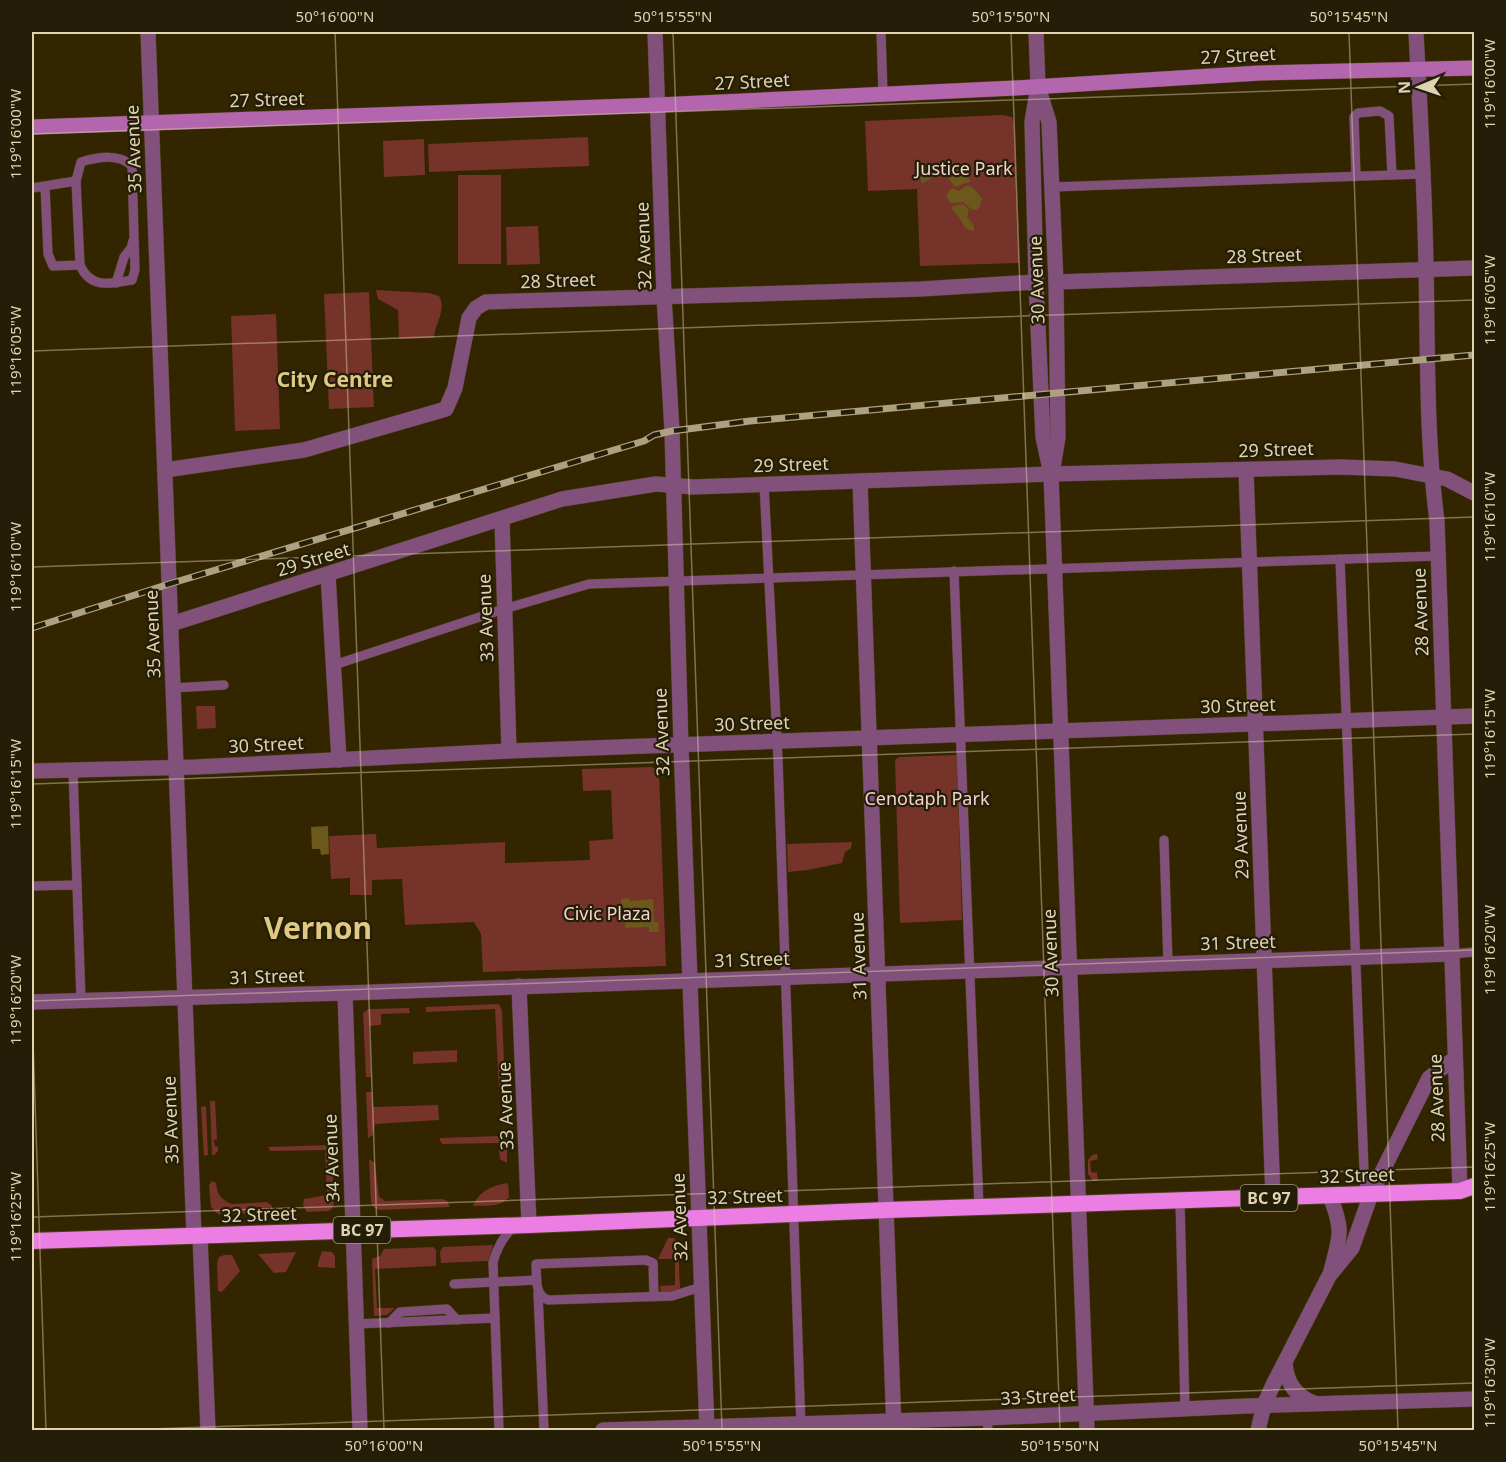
<svg xmlns="http://www.w3.org/2000/svg" width="1506" height="1462" viewBox="0 0 1506 1462" font-family="'Noto Sans',sans-serif">
<style>
.green{fill:#75332a}
.water{fill:#6c581b}
.lines{fill:none;stroke-linecap:round;stroke-linejoin:round}
.service-casing{stroke:#4e411c;stroke-width:10}
.minor-casing{stroke:#4e411c;stroke-width:16}
.tertiary-casing{stroke:#4e411c;stroke-width:16}
.secondary-casing{stroke:#4e411c;stroke-width:16}
.trunk-casing{stroke:#4e411c;stroke-width:18}
.service{stroke:#81517c;stroke-width:9}
.minor{stroke:#81517c;stroke-width:15}
.tertiary{stroke:#81517c;stroke-width:15}
.secondary{stroke:#b366ad;stroke-width:15}
.trunk{stroke:#ec7ee3;stroke-width:16}
.rail-casing{stroke:#ada17f;stroke-width:7}
.rail{stroke:#241d07;stroke-width:4.5;stroke-dasharray:14;stroke-linecap:butt}
.ticks{fill:none;stroke:#dfd3b2;stroke-width:1.5;stroke-opacity:0.45}
.labels{text-anchor:middle;dominant-baseline:central;stroke-width:4.5;stroke-linejoin:round;paint-order:stroke}
.shield{fill:#241d07;stroke:#a79c7f;stroke-width:1.5}
.shield-label{font-size:16px;font-weight:bold;fill:#dfd3b2}
.street-label{font-size:18px;fill:#dfd3b2;stroke:#241d07}
.park-label{font-size:18px;fill:#f1d4cf;stroke:#241d07}
.quarter-label{font-size:21px;font-weight:bold;fill:#e2c983;stroke:#241d07}
.town-label{font-size:30px;font-weight:bold;fill:#e2c983;stroke:#241d07}
.neatline{fill:none;stroke:#dfd3b2;stroke-width:2}
.ticks-label{font-size:15px;text-anchor:middle;fill:#dfd3b2}
</style>
<rect width="100%" height="100%" fill="#322500"/>
<g class="green">
<polygon points="1002,115 1012,117 1014,123 1019,263 920,266 917,189 868,191 865,121"/>
<polygon points="588,137 589,166 429,172 428,144"/>
<polygon points="424,139 425,175 384,177 383,141"/>
<rect x="458" y="175" width="43" height="89"/>
<polygon points="538,226 540,264 507,265 506,227"/>
<path d="M376,290l53,3 10,3c8,14 -4,27 -5,42l-35,1 -1,-29 -20,-11z"/>
<polygon points="369,292 374,407 329,409 324,294"/>
<polygon points="276,314 280,429 235,431 231,316"/>
<polygon points="196,706 215,706 216,728 197,729"/>
<polygon points="957,755 962,920 900,923 895,760 899,757"/>
<polygon points="652,767 659,772 666,966 483,972 481,934 474,922 405,925 402,879 372,880 372,895 350,895 350,878 331,879 329,836 376,834 377,848 505,842 505,863 590,860 589,841 613,839 611,790 583,791 582,769"/>
<polygon points="852,842 851,848 845,852 842,863 808,870 788,872 787,844"/>
<polygon points="499,1004 502,1011 505,1088 499,1088 495,1009 426,1012 426,1007"/>
<polygon points="409,1008 410,1013 381,1014 381,1025 369,1026 371,1077 366,1077 363,1013 368,1009"/>
<polygon points="457,1050 457,1062 413,1064 413,1052"/>
<polygon points="366,1092 372,1092 373,1107 438,1105 439,1120 375,1124 373,1135 368,1138"/>
<polygon points="210,1101 215,1101 217,1139 214,1140 215,1146 218,1147 218,1151 214,1155 212,1155"/>
<polygon points="206,1106 208,1155 204,1156 201,1107"/>
<polygon points="501,1136 507,1138 507,1163 500,1159 498,1143 443,1144 440,1141 440,1138"/>
<polygon points="332,1145 334,1202 332,1209 328,1211 307,1212 303,1205 304,1199 327,1195 325,1150 270,1151 268,1147"/>
<polygon points="1097,1154 1098,1159 1090,1161 1091,1171 1093,1173 1097,1172 1098,1181 1093,1181 1088,1174 1088,1160 1092,1155"/>
<polygon points="369,1159 375,1163 379,1197 385,1201 442,1199 447,1201 450,1207 379,1210 373,1207 371,1202"/>
<path d="M212,1181l4,2c1,11 5,17 16,21l35,-2 5,4 1,7 -55,1 -7,-7 -2,-22z"/>
<path d="M508,1183l1,14c-9,11 -23,8 -36,9 6,-15 20,-21 35,-23z"/>
<polygon points="668,1238 674,1238 678,1243 680,1288 674,1292 661,1293 660,1286 675,1285 675,1259 658,1259"/>
<polygon points="493,1245 488,1261 441,1263 440,1252 443,1247"/>
<polygon points="433,1247 436,1250 436,1266 375,1269 377,1308 395,1308 387,1315 374,1316 372,1259 380,1256 384,1249"/>
<polygon points="322,1251 332,1252 335,1256 335,1268 318,1267 318,1263"/>
<polygon points="296,1252 286,1272 274,1273 258,1254"/>
<polygon points="224,1255 232,1255 240,1271 222,1292 218,1291 217,1263 219,1257"/>
</g>
<g class="water">
<path d="M922,162l3,1v9l3,2 2,-1 -1,-3h6v2l24,-2 12,11 -16,6 -9,-12 -6,-2c-7,1 -10,8 -18,10l-7,-16z"/>
<polygon points="966,186 972,187 982,198 980,207 976,210 971,209 963,202 950,203 946,195 952,188 959,191"/>
<path d="M963,204l6,5 -2,8 7,9v5c-13,-2 -10,-9 -17,-16 -2,-3 -5,-5 -6,-8z"/>
<polygon points="328,826 329,854 321,855 320,849 312,849 311,827"/>
<polygon points="629,898 630,901 653,899 654,922 658,922 659,932 649,932 649,927 625,928 624,906 621,906 621,899"/>
</g>
<g class="lines">
<g class="service-casing">
<g id="service">
<polyline points="881,32 883,94"/>
<polyline points="1356,176 1354,117 1358,113 1380,111 1389,116 1392,175"/>
<path d="M76,181l5,-19c16,-5 38,-9 51,4l3,104 -3,10c-21,4 -42,9 -52,-15"/>
<polyline points="1052,187 1422,174"/>
<polyline points="32,188 76,181 80,265 53,266 48,254 45,186"/>
<polyline points="116,283 124,257 131,248 133,241"/>
<polyline points="764,484 778,759 801,1428"/>
<polyline points="1340,559 1365,1195"/>
<polyline points="954,571 979,1207"/>
<polyline points="334,665 504,609 589,584 1438,556"/>
<polyline points="173,688 224,685"/>
<polyline points="73,770 81,1000"/>
<polyline points="1164,840 1168,964"/>
<polyline points="32,886 77,885"/>
<polyline points="1451,954 1474,952"/>
<polyline points="1180,1201 1185,1409"/>
<polyline points="454,1284 537,1280"/>
<polyline points="538,1293 544,1430"/>
<path d="M654,1297l-1,-34 -7,-3 -110,4c1,14 -2,31 12,36l124,-4 29,-9"/>
<polyline points="389,1323 400,1312 447,1309 457,1320"/>
<polyline points="356,1324 495,1318"/>
<polyline points="987,1418 988,1430"/>
<path d="M499,1430l-6,-168c4,-14 10,-25 20,-35"/>
</g>
</g>
<g class="minor-casing">
<g id="minor">
<polyline points="148,32 194,1236"/>
<path d="M1416,32c4,79 9,158 10,237 2,84 0,168 11,252l23,670"/>
<polyline points="1056,282 1474,268"/>
<polyline points="165,470 304,450 446,409 455,388 469,318 476,308 486,302 921,289 1036,282"/>
<polyline points="1246,470 1273,1198"/>
<polyline points="860,481 894,1430"/>
<polyline points="502,519 509,751"/>
<polyline points="328,575 339,760"/>
<polyline points="171,624 562,499 656,484 693,487 1051,474"/>
<polyline points="519,986 529,1225"/>
<polyline points="345,993 360,1430"/>
<polyline points="32,1002 345,993 1451,954"/>
<path d="M1330,1196c14,36 10,39 1,75"/>
<polyline points="200,1236 208,1430"/>
<path d="M1285,1362c1,20 10,34 29,41"/>
<polyline points="603,1430 987,1418 1247,1406 1474,1399"/>
<polyline points="1258,1430 1264,1405 1273,1385 1329,1276 1352,1248 1371,1194 1429,1078 1454,1059"/>
</g>
</g>
<g class="tertiary-casing">
<g id="tertiary">
<polyline points="655,32 664,296 672,431 681,745 707,1430"/>
<polyline points="1036,32 1038,86 1032,122 1036,282 1043,437 1051,474 1087,1430"/>
<polyline points="1039,90 1049,122 1056,282 1058,437 1053,468"/>
<polyline points="1051,474 1340,467 1395,469 1447,479 1474,493"/>
<polyline points="32,771 196,767 509,751 1474,716"/>
</g>
</g>
<g class="secondary-casing">
<polyline id="secondary" points="32,127 658,105 1015,88 1260,73 1474,68"/>
</g>
<g class="trunk-casing">
<polyline id="trunk" points="32,1241 529,1225 887,1210 1460,1191 1474,1186"/>
</g>
<use href="#service" class="service"/>
<use href="#minor" class="minor"/>
<use href="#tertiary" class="tertiary"/>
<use href="#secondary" class="secondary"/>
<use href="#trunk" class="trunk"/>
<g class="rail-casing">
<polyline id="rail" points="32,628 169,584 644,441 654,435 672,431 750,421 1474,355"/>
</g>
<use href="#rail" class="rail"/>
</g>
<path class="ticks" d="M335,32l49,1398M673,32l49,1398M1011,32l49,1398M1349,32l49,1398M32,134l1442,-50M32,351l1442,-51M32,567l1442,-50M32,784l1442,-50M32,1001l1442,-51M32,1011l14,419M32,1217l1442,-50M123,1430l1351,-47"/>
<g class="labels">
<g class="shield">
<rect x="1240.5" y="1185" width="57" height="26" rx="4.5"/>
<rect x="333.5" y="1217" width="57" height="26" rx="4.5"/>
</g>
<g class="shield-label">
<text x="1269" y="1198">BC 97</text>
<text x="362" y="1230">BC 97</text>
</g>
<g class="street-label">
<text transform="translate(1238 55) rotate(-3)">27 Street</text>
<text transform="translate(752 81) rotate(-3)">27 Street</text>
<text transform="translate(267 99) rotate(-2)">27 Street</text>
<text transform="translate(133 149) rotate(-92)">35 Avenue</text>
<text transform="translate(643 246) rotate(-92)">32 Avenue</text>
<text transform="translate(1264 255) rotate(-2)">28 Street</text>
<text transform="translate(558 280) rotate(-2)">28 Street</text>
<text transform="translate(1036 280) rotate(-92)">30 Avenue</text>
<text transform="translate(1276 449) rotate(-2)">29 Street</text>
<text transform="translate(791 464) rotate(-2)">29 Street</text>
<text transform="translate(313 559) rotate(-17)">29 Street</text>
<text transform="translate(1420 612) rotate(-92)">28 Avenue</text>
<text transform="translate(485 618) rotate(-92)">33 Avenue</text>
<text transform="translate(152 634) rotate(-92)">35 Avenue</text>
<text transform="translate(1238 705) rotate(-2)">30 Street</text>
<text transform="translate(752 723) rotate(-2)">30 Street</text>
<text transform="translate(661 732) rotate(-92)">32 Avenue</text>
<text transform="translate(266 744) rotate(-3)">30 Street</text>
<text transform="translate(1240 835) rotate(-92)">29 Avenue</text>
<text transform="translate(1238 942) rotate(-2)">31 Street</text>
<text transform="translate(1050 953) rotate(-92)">30 Avenue</text>
<text transform="translate(858 956) rotate(-92)">31 Avenue</text>
<text transform="translate(752 959) rotate(-2)">31 Street</text>
<text transform="translate(267 976) rotate(-2)">31 Street</text>
<text transform="translate(1436 1098) rotate(-92)">28 Avenue</text>
<text transform="translate(505 1106) rotate(-92)">33 Avenue</text>
<text transform="translate(170 1120) rotate(-92)">35 Avenue</text>
<text transform="translate(331 1158) rotate(-92)">34 Avenue</text>
<text transform="translate(1357 1175) rotate(-2)">32 Street</text>
<text transform="translate(745 1196) rotate(-2)">32 Street</text>
<text transform="translate(259 1214) rotate(-2)">32 Street</text>
<text transform="translate(679 1217) rotate(-92)">32 Avenue</text>
<text transform="translate(1038 1396) rotate(-3)">33 Street</text>
</g>
<g class="park-label">
<text x="964" y="168">Justice Park</text>
<text x="927" y="798">Cenotaph Park</text>
<text x="607" y="913">Civic Plaza</text>
</g>
<g class="quarter-label">
<text x="335" y="379">City Centre</text>
</g>
<g class="town-label">
<text x="318" y="927">Vernon</text>
</g>
</g>
<rect width="1506" height="1462" fill="none" stroke="#241d07" stroke-width="66"/>
<g transform="translate(1419 87) rotate(268)" stroke="#241d07" stroke-width="4.5" paint-order="stroke">
<path d="M0-4.5L10 22L0 15L-10 22Z" fill="#dfd3b2"/>
<text y="-9" font-size="16" font-weight="bold" text-anchor="middle" fill="#dfd3b2">N</text>
</g>
<rect x="33" y="33" width="1440" height="1396" class="neatline"/>
<g class="ticks-label">
<text x="335" y="22">50°16'00"N</text>
<text x="673" y="22">50°15'55"N</text>
<text x="1011" y="22">50°15'50"N</text>
<text x="1349" y="22">50°15'45"N</text>
<text transform="translate(1490 84) rotate(-90)" y="5">119°16'00"W</text>
<text transform="translate(16 134) rotate(-90)" y="5">119°16'00"W</text>
<text transform="translate(1490 300) rotate(-90)" y="5">119°16'05"W</text>
<text transform="translate(16 351) rotate(-90)" y="5">119°16'05"W</text>
<text transform="translate(1490 517) rotate(-90)" y="5">119°16'10"W</text>
<text transform="translate(16 567) rotate(-90)" y="5">119°16'10"W</text>
<text transform="translate(1490 734) rotate(-90)" y="5">119°16'15"W</text>
<text transform="translate(16 784) rotate(-90)" y="5">119°16'15"W</text>
<text transform="translate(1490 950) rotate(-90)" y="5">119°16'20"W</text>
<text transform="translate(16 1000) rotate(-90)" y="5">119°16'20"W</text>
<text transform="translate(1490 1167) rotate(-90)" y="5">119°16'25"W</text>
<text transform="translate(16 1217) rotate(-90)" y="5">119°16'25"W</text>
<text transform="translate(1490 1383) rotate(-90)" y="5">119°16'30"W</text>
<text x="384" y="1451">50°16'00"N</text>
<text x="722" y="1451">50°15'55"N</text>
<text x="1060" y="1451">50°15'50"N</text>
<text x="1398" y="1451">50°15'45"N</text>
</g>
</svg>
